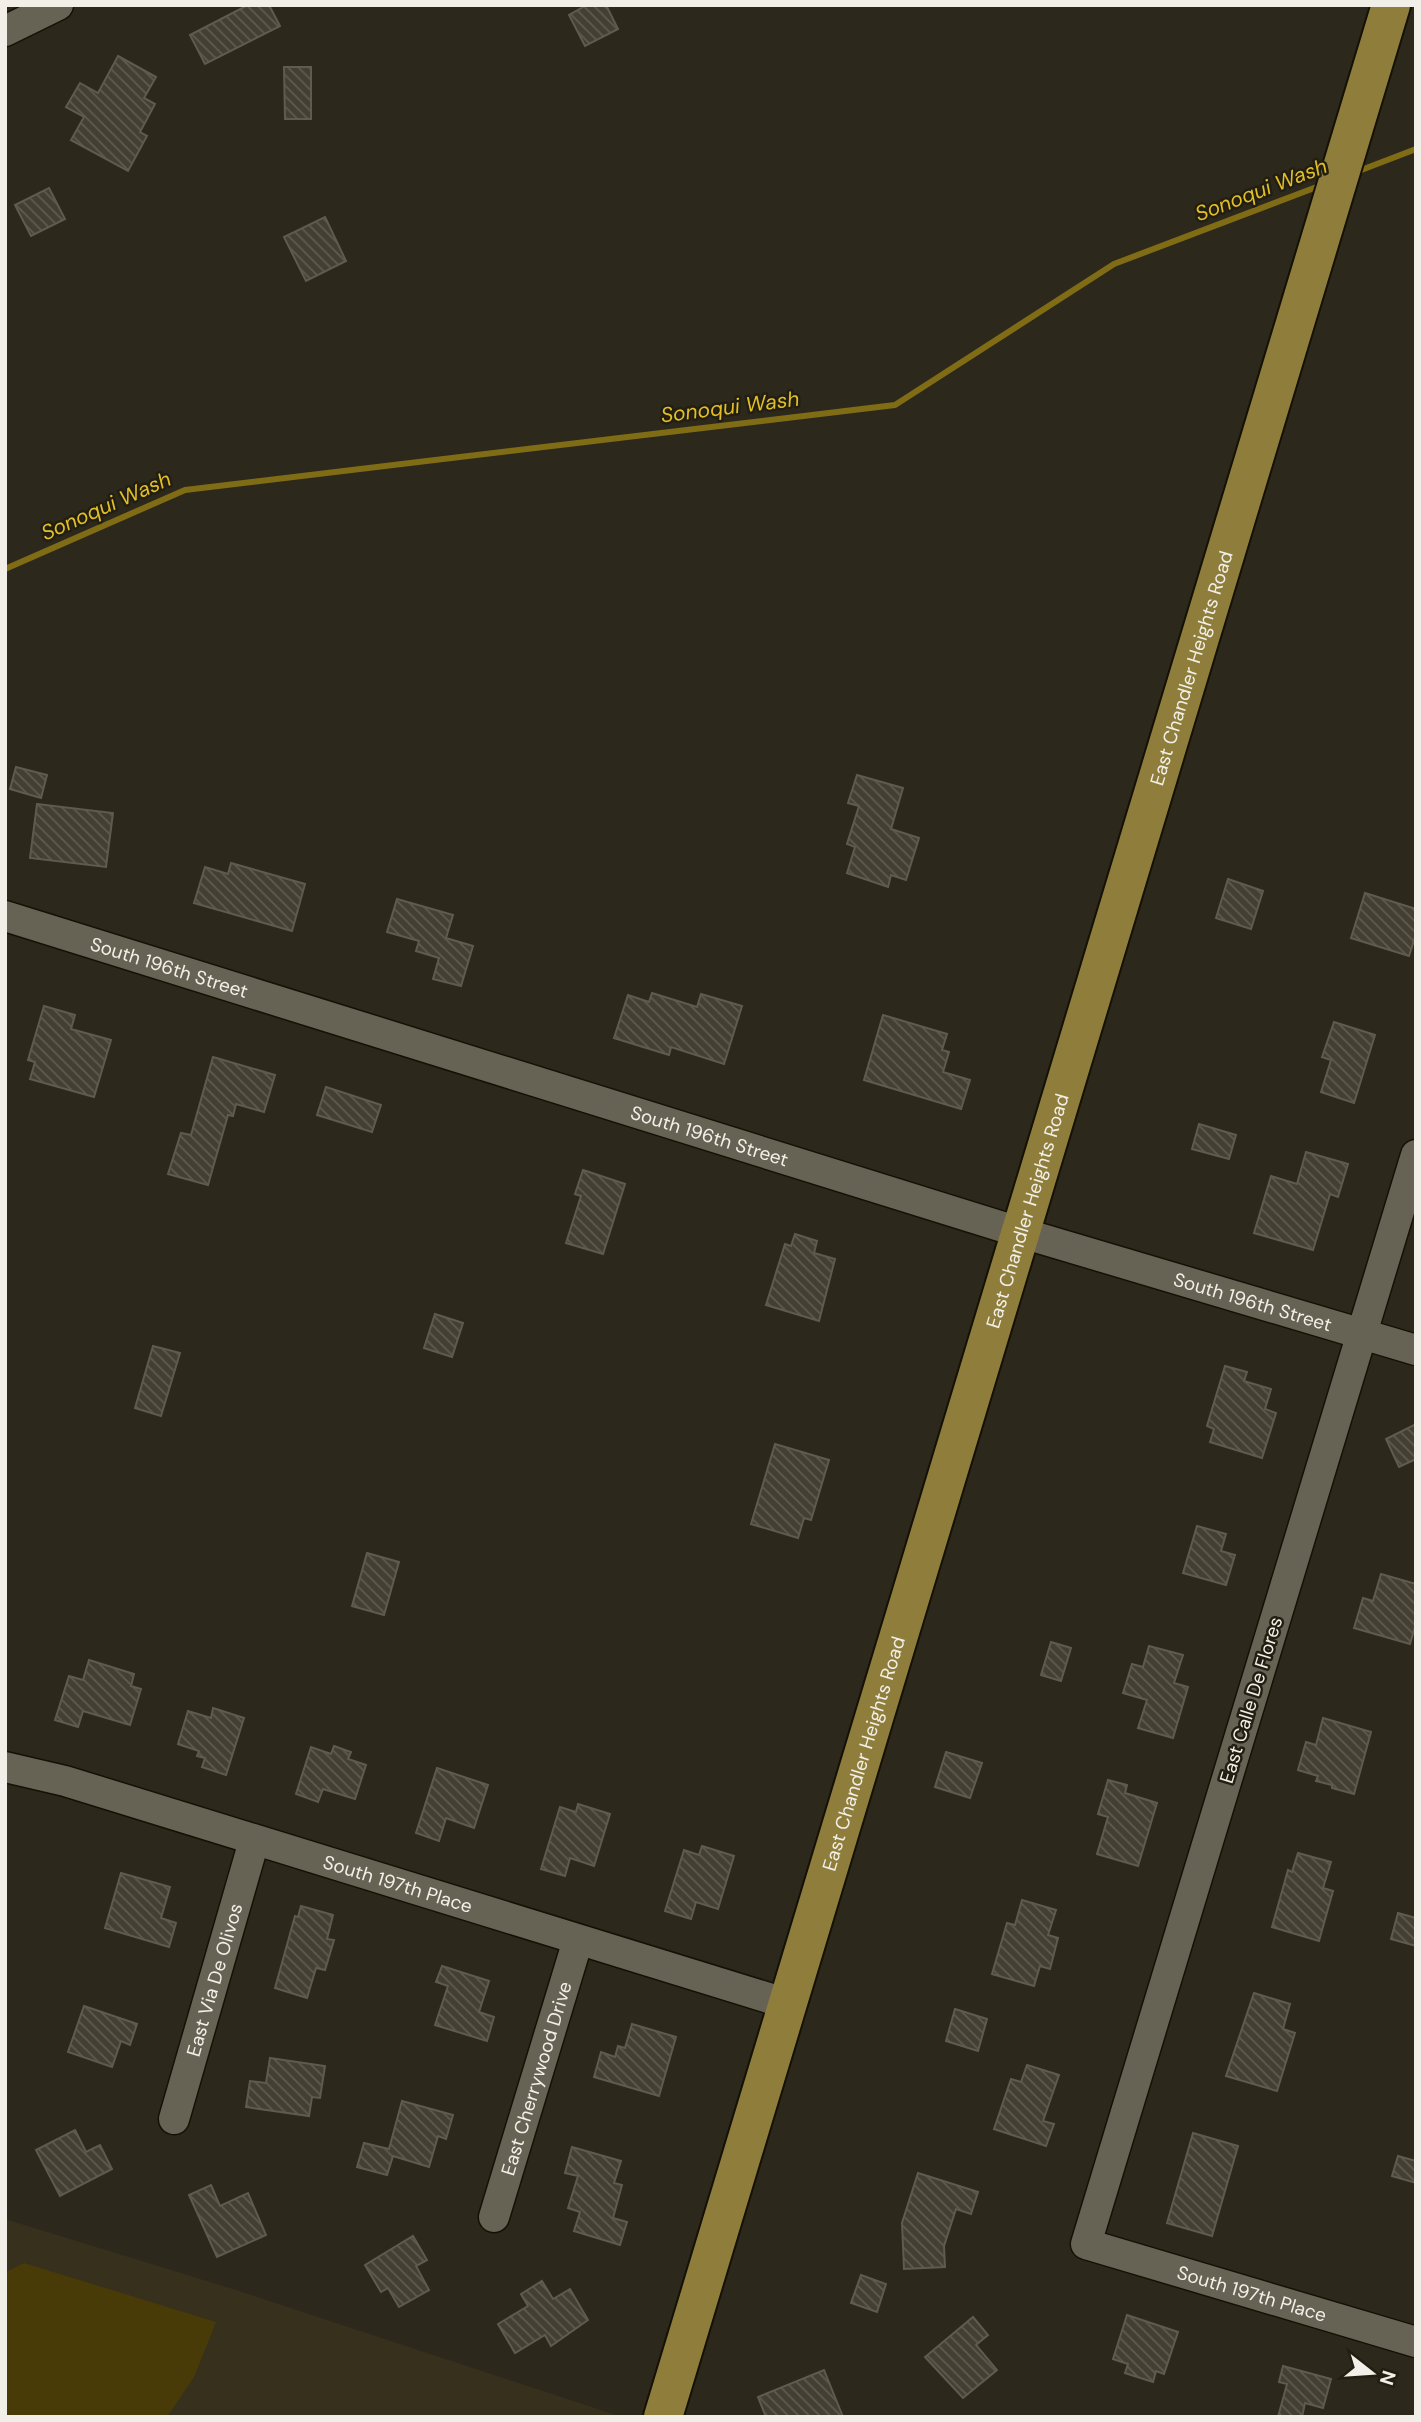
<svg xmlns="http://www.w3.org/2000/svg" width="1421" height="2422" viewBox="0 0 1421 2422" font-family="'DM Sans',sans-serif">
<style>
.built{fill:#36301d}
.pitch{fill:#483b08}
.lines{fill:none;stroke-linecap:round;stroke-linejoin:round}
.stream{stroke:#816c16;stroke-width:6}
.building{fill:url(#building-back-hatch);stroke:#5f5b4d;stroke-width:2}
.minor-casing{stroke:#151106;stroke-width:33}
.major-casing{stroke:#151106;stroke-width:42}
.minor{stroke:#676354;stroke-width:30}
.major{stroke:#8f7e3b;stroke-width:38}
.labels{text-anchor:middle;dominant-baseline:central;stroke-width:5;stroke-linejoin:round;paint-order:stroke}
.street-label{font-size:19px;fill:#f1efe7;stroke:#221f12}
.water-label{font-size:21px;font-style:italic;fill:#e2bf27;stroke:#221f12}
</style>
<defs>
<pattern id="building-back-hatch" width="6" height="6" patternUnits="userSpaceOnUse" patternTransform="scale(1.75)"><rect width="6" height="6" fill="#433f32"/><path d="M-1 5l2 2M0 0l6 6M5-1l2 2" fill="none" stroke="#5f5b50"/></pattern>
</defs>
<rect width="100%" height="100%" fill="#2c291c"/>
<polygon class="built" points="5,2219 236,2290 622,2417 5,2417"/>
<polygon class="pitch" points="24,2263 216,2322 194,2377 167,2417 5,2417 5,2280 8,2271"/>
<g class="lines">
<g class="stream">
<polyline points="1356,172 1416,149"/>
<polyline points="5,569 185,490 895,405 1114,264 1322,185"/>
</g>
</g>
<g class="building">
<polygon points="248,5 269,5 280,26 205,64 190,35"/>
<polygon points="587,5 606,5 618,29 585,46 569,15"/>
<polygon points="118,56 156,77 144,98 155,104 140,132 147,136 128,171 71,140 84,117 66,107 80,83 98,93"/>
<polygon points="284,67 311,67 311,119 285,119"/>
<polygon points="49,188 65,219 31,236 15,205"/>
<polygon points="325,217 346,261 306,281 284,237"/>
<polygon points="16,767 47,775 41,798 10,789"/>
<polygon points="857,775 903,788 891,829 919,838 906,880 891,875 888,887 847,873 855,847 847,844 859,806 848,803"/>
<polygon points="37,804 113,813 106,867 30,858"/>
<polygon points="231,863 305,884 292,931 194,903 205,867 228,874"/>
<polygon points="1228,879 1263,891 1251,929 1216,918"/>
<polygon points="1365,893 1416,909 1416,934 1409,956 1351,938"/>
<polygon points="397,899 453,915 446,938 473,946 461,986 433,979 439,958 416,951 419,941 387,932"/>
<polygon points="652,993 697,1007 701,994 742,1006 724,1064 671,1047 669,1055 614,1038 628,995 649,1002"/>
<polygon points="44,1006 75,1015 71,1029 111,1040 94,1097 30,1079 35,1062 28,1060"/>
<polygon points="883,1015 947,1034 942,1050 949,1052 943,1072 970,1080 961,1109 864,1080"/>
<polygon points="1334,1022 1375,1035 1354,1103 1321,1092 1331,1060 1322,1057"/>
<polygon points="213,1057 275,1075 264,1112 236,1104 233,1116 228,1115 208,1185 168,1174 181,1133 191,1135"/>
<polygon points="326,1087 381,1105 372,1132 317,1115"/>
<polygon points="1199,1124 1236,1135 1229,1159 1192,1149"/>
<polygon points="1306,1152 1348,1164 1338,1197 1330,1194 1313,1250 1254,1233 1271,1176 1297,1184"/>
<polygon points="583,1170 625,1184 603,1254 566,1243 581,1196 575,1194"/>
<polygon points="795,1234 817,1241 814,1253 835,1259 819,1321 766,1305 785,1244 791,1246"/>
<polygon points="435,1314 463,1323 452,1357 424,1348"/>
<polygon points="153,1346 180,1353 161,1416 135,1408"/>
<polygon points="1225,1366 1247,1372 1244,1381 1271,1389 1265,1409 1276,1413 1262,1458 1210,1442 1214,1429 1207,1426"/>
<polygon points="1416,1424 1416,1459 1399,1467 1386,1439"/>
<polygon points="775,1444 829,1460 811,1520 804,1518 798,1538 751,1524"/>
<polygon points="1197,1526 1226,1534 1221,1551 1235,1555 1226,1585 1183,1573"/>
<polygon points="367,1553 399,1562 384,1615 352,1606"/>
<polygon points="1381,1574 1416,1584 1416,1623 1410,1644 1354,1628 1363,1598 1373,1601"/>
<polygon points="1051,1642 1071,1648 1061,1681 1041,1675"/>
<polygon points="1149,1646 1183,1655 1174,1683 1188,1687 1173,1738 1138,1728 1147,1700 1123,1693 1132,1664 1143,1667"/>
<polygon points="89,1660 134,1674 131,1686 141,1689 130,1725 83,1711 78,1727 55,1720 69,1676 83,1680"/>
<polygon points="213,1708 244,1718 226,1775 202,1767 205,1758 197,1756 199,1751 178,1744 188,1711 211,1718"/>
<polygon points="1323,1718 1371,1732 1354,1794 1332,1788 1332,1785 1316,1781 1318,1776 1298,1770 1306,1742 1316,1745"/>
<polygon points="334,1746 351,1752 348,1759 366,1765 355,1799 323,1789 318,1802 296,1794 311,1747 331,1754"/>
<polygon points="946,1752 982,1763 970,1798 935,1787"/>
<polygon points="437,1768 488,1785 474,1828 446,1818 439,1841 416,1833"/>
<polygon points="1108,1780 1127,1785 1125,1793 1157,1803 1138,1866 1097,1854 1108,1817 1098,1814"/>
<polygon points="578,1804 610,1814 594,1866 570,1858 565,1876 541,1869 560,1807 576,1812"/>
<polygon points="702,1846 734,1856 718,1909 696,1902 691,1919 665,1911 684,1850 699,1855"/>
<polygon points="1298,1853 1331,1862 1323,1888 1333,1891 1319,1941 1272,1927 1288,1870 1292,1872"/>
<polygon points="121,1873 170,1887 161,1918 176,1923 169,1947 105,1928"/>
<polygon points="1022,1900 1056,1910 1048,1935 1058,1938 1050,1969 1040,1966 1034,1986 992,1974 1007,1923 1015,1925"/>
<polygon points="301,1906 333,1915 327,1939 334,1940 325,1970 316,1968 307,1998 275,1988 295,1916 298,1917"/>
<polygon points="1398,1913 1416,1918 1416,1946 1391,1939"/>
<polygon points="442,1966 489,1981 479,2012 494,2017 487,2041 435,2025 448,1986 436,1982"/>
<polygon points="1254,1993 1290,2004 1283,2029 1295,2033 1277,2091 1226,2076"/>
<polygon points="84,2006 137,2024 130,2045 121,2041 112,2067 68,2052"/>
<polygon points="955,2009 987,2019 978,2051 946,2041"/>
<polygon points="632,2024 676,2037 659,2096 594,2077 601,2052 615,2057 618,2046 625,2048"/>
<polygon points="270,2058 325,2066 320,2098 312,2097 309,2116 246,2107 250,2081 266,2083"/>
<polygon points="1027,2065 1059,2075 1043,2121 1054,2124 1046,2146 994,2129 1011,2079 1021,2082"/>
<polygon points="402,2101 453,2115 446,2139 438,2136 429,2167 393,2156 387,2175 357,2167 364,2143 389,2149"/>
<polygon points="75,2130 86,2152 100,2145 112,2169 60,2196 36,2150"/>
<polygon points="1193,2133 1238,2146 1212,2236 1167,2223"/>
<polygon points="572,2147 621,2161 614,2183 622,2185 613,2218 627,2222 620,2245 574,2231 580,2212 568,2208 578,2176 565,2173"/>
<polygon points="1398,2156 1416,2161 1416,2183 1392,2176"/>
<polygon points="918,2173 978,2192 971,2214 956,2209 944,2246 945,2267 904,2269 902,2223"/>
<polygon points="211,2185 220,2206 248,2193 266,2235 217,2257 189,2195"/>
<polygon points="413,2236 427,2260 416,2266 429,2290 399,2307 388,2288 381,2292 365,2265"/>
<polygon points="861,2275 886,2284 877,2312 851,2303"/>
<polygon points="542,2281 553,2299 570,2289 588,2320 551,2346 545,2335 515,2353 498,2324 528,2306 521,2294"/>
<polygon points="1127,2315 1178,2332 1164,2374 1156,2371 1153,2382 1125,2373 1128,2364 1113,2359"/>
<polygon points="973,2317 988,2335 976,2345 997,2370 963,2398 925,2357"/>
<polygon points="1283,2366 1331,2379 1323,2408 1305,2403 1302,2417 1278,2417 1287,2384 1279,2382"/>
<polygon points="824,2370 843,2417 766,2417 758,2397"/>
</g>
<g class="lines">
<g class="minor-casing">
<g id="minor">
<polyline points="5,31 58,5"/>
<path id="s1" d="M5,916l1017,317 394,117"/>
<path id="s2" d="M1416,1155l-330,1089 330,98"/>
<path id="s3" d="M5,1767l60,14 723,223"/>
<path id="s4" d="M174,2119l80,-278"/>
<path id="s5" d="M494,2217l84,-277"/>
</g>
</g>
<g class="major-casing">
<g id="major">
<path id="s6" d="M663,2417l728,-2412"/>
</g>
</g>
<use href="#minor" class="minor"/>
<use href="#major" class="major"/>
</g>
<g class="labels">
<g class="street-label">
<text stroke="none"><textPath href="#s6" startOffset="1827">East Chandler Heights Road</textPath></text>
<text stroke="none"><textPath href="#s1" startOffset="172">South 196th Street</textPath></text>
<text stroke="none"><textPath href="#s1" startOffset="738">South 196th Street</textPath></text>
<text stroke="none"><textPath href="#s6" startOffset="1260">East Chandler Heights Road</textPath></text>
<text stroke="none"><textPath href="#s1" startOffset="1306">South 196th Street</textPath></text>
<text transform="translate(1251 1700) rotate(-73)">East Calle De Flores</text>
<text stroke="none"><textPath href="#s6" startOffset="693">East Chandler Heights Road</textPath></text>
<text stroke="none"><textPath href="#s3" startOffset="410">South 197th Place</textPath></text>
<text stroke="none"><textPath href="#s4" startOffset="145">East Via De Olivos</textPath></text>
<text stroke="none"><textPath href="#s5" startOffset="145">East Cherrywood Drive</textPath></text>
<text stroke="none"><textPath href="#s2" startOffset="1311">South 197th Place</textPath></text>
</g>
<g class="water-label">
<text transform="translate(1261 190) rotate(-21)">Sonoqui Wash</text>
<text transform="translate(730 407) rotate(-7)">Sonoqui Wash</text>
<text transform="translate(106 506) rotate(-24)">Sonoqui Wash</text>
</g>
</g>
<rect width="1421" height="2422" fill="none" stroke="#f1efe7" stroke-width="14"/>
<g transform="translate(1372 2373) rotate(107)" stroke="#221f12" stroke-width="5" paint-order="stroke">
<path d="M0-5L12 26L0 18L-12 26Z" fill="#f1efe7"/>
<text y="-10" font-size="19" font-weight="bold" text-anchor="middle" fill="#f1efe7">N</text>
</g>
</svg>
